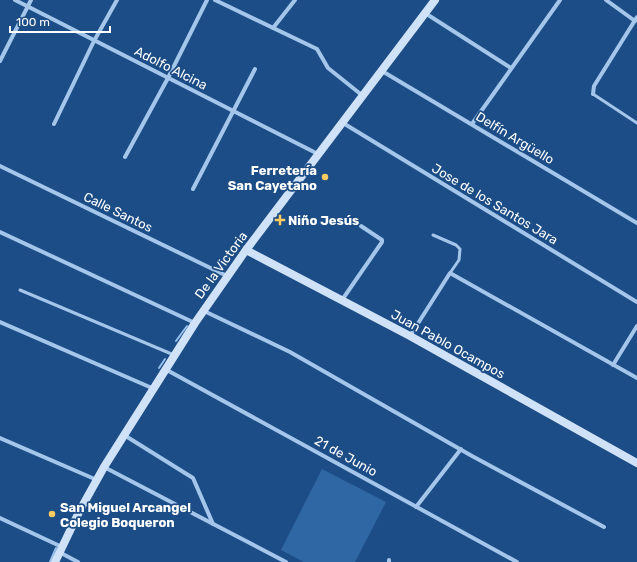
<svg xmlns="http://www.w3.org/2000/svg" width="637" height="562" viewBox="0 0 637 562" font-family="Rubik,sans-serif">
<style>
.grass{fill:#2f67a4}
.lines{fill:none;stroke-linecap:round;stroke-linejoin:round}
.stream{stroke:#97c1ed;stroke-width:2}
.lane{stroke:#a4c6eb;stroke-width:3}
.street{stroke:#a4c6eb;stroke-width:4}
.secondary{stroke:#d0e2f8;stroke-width:8}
.poi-dot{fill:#fccc61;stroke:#1c4d86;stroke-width:1.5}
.labels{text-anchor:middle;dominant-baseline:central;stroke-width:3.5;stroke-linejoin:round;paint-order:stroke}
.street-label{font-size:13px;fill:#fff;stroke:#1c4d86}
.poi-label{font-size:13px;font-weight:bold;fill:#fff;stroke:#1c4d86;text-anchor:start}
</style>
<rect width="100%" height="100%" fill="#1c4d86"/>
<polygon class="grass" points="322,469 386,502 355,562 304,562 281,550"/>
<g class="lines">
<g class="stream">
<polyline points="176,341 187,326"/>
<polyline points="159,368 165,359"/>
<polyline points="50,562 56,548"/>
</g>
<g class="lane">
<polyline points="593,94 637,123"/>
<polyline points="433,235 456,245 460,249 459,260 450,273"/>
<polyline points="20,290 174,355"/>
</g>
<g class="street">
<polyline points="15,0 318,154"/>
<polyline points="215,0 317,49 328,68 363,96"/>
<polyline points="606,0 635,21"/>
<polyline points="425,13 511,68"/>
<polyline points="273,28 295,0"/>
<polyline points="0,61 31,0"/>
<polyline points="382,71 637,223"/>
<polyline points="593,94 594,86 637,17"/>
<polyline points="343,123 637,302"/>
<polyline points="54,124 94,41 117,0"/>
<polyline points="472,124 560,0"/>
<polyline points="125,157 168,78 207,0"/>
<polyline points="0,166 227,276"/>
<polyline points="193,189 255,69"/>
<polyline points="0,232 195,323"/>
<polyline points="342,300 382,242 382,240 361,226"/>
<polyline points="204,311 290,352 472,456 604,527"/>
<polyline points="0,322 152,388"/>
<polyline points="410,336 450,273 637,378"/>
<polyline points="613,365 637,326"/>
<polyline points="165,369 517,562"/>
<polyline points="124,435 193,478 213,524"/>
<polyline points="0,438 97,480"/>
<polyline points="104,467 286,562"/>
<polyline points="416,507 461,449"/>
<polyline points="0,518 62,547"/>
<polyline points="59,552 78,562"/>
<polyline points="389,562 389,560"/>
</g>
<g class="secondary">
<polyline points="246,250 410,336 637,463"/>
<polyline points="55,562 79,512 104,467 195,323 246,250 435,0"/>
</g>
</g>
<g class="poi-dot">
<circle cx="325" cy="177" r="4"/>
<path d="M278 214h4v4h4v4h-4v4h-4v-4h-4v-4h4z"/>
<circle cx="52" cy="514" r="4"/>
</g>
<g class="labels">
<g class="street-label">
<text transform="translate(171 68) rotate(27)">Adolfo Alcina</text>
<text transform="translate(515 138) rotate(31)">Delfín Argüello</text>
<text transform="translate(495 204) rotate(31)">Jose de los Santos Jara</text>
<text transform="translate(118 212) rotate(26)">Calle Santos</text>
<text transform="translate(221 265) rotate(-54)">De la Victoria</text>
<text transform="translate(448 344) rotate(29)">Juan Pablo Ocampos</text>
<text transform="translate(346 456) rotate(29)">21 de Junio</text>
</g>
<g class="poi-label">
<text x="317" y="170" text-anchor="end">Ferretería<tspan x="317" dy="15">San Cayetano</tspan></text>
<text x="288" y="220">Niño Jesús</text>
<text x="60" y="507">San Miguel Arcangel<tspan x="60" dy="15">Colegio Boqueron</tspan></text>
</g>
</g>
<path d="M10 26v6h100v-6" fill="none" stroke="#ffffff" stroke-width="2"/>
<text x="16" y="26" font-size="12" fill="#ffffff" stroke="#1c4d86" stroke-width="3" paint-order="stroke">100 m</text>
</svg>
